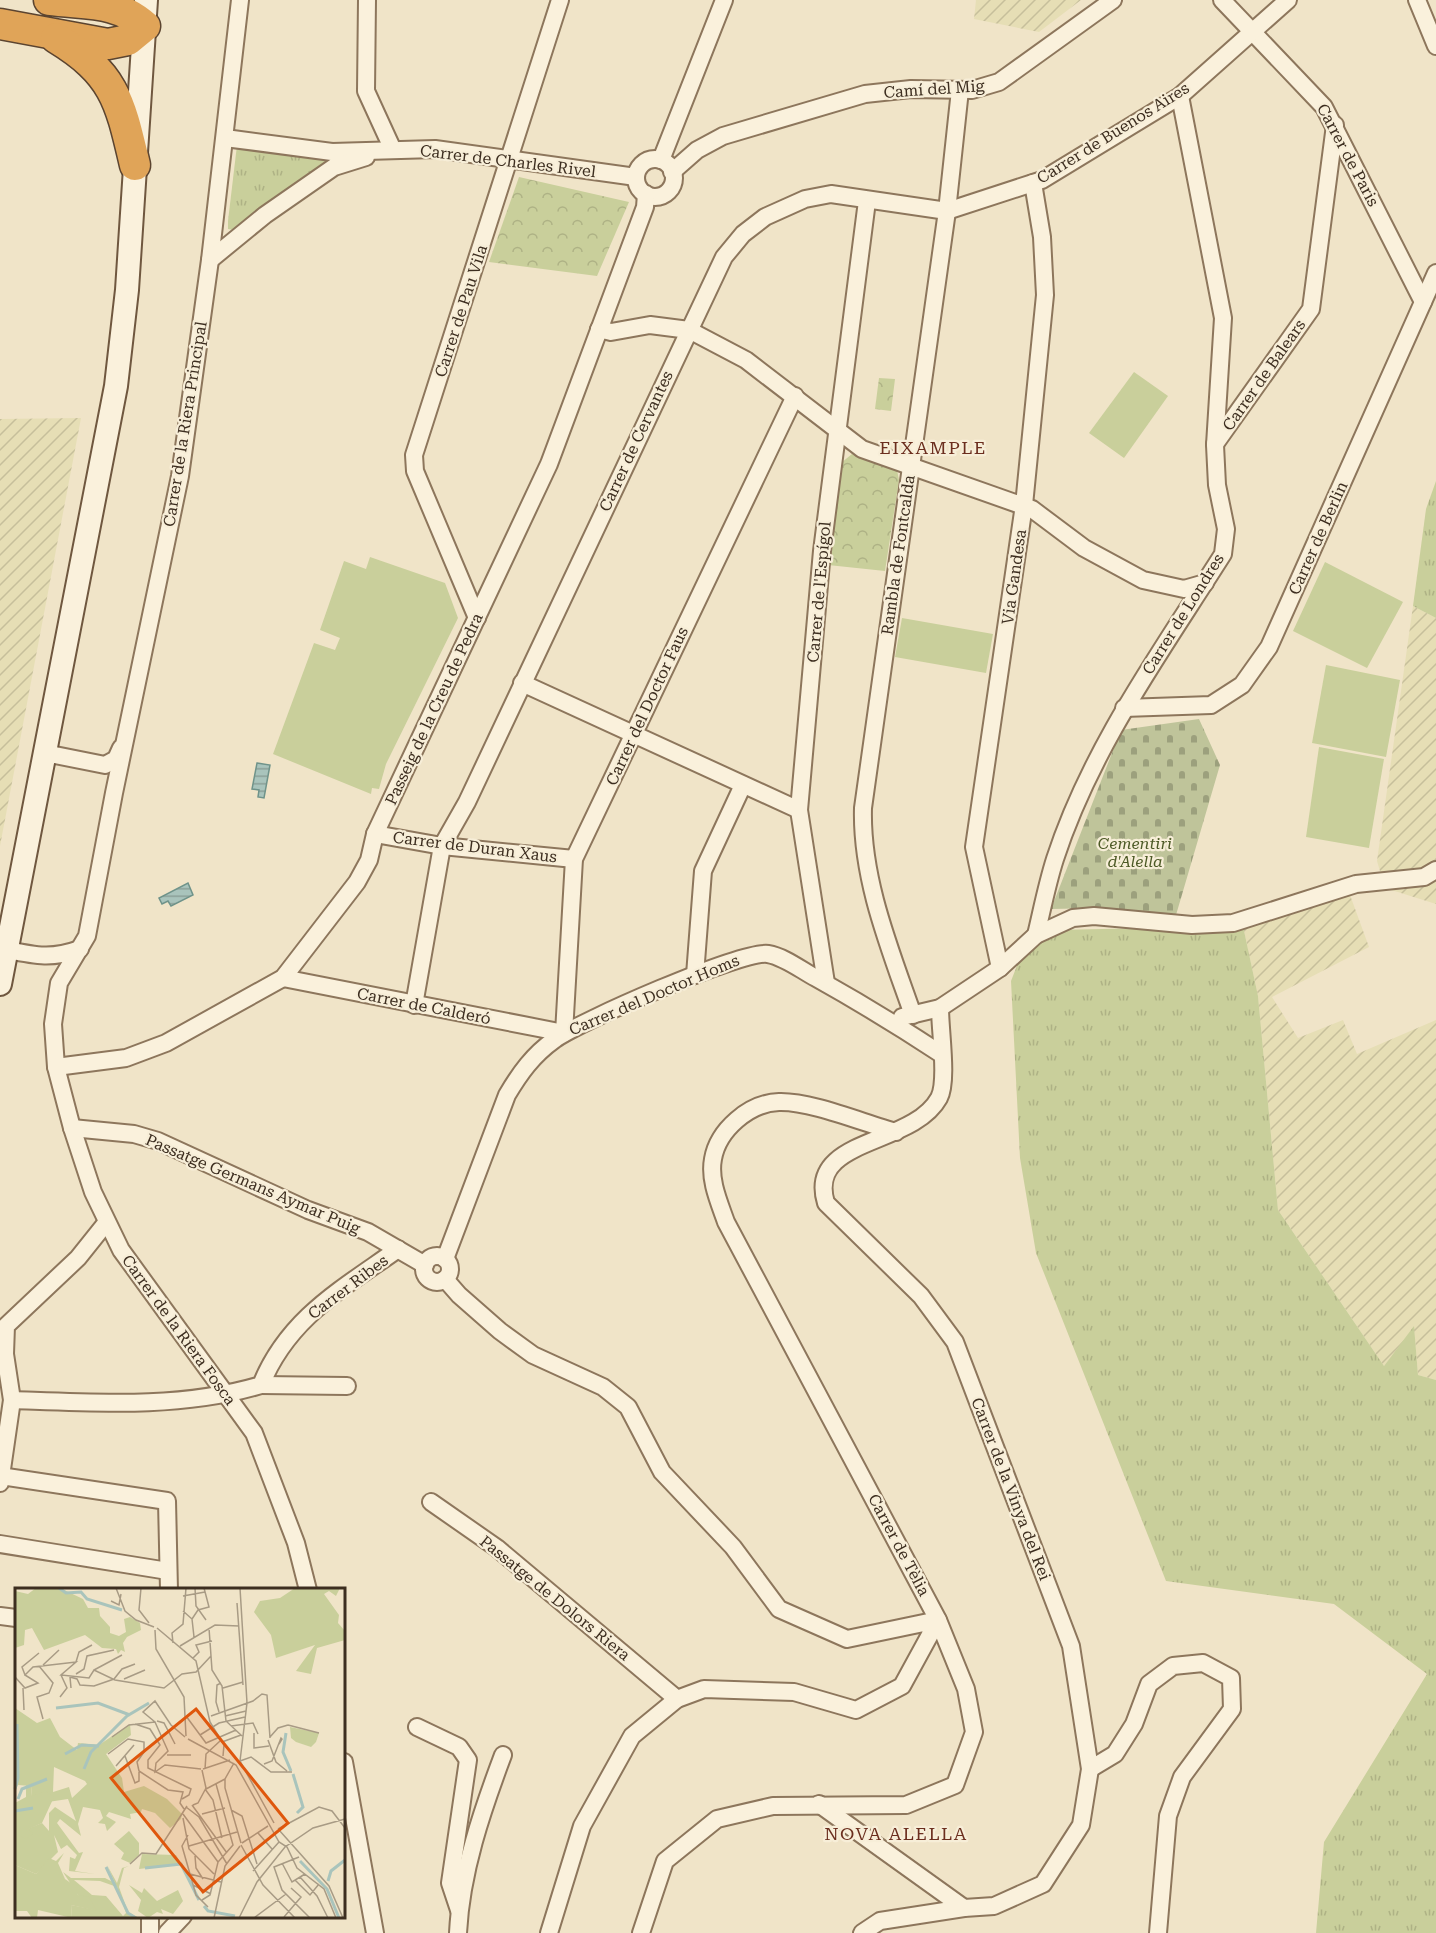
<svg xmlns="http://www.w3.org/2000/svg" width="1436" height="1933" viewBox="0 0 1436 1933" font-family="'Roboto Serif',serif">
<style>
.farmland{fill:url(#farmland-furrows)}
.grass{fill:url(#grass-tufts)}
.forest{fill:url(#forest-crowns)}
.cemetery{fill:url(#cemetery-stones)}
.garden{fill:#c9cf9b}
.water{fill:url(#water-rules);stroke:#6f938a;stroke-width:1.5}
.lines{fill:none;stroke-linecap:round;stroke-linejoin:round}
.street-casing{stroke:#8d765c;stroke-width:20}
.secondary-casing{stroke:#6f573f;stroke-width:26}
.highway-casing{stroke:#5b4430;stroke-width:33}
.street{stroke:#faf1dc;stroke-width:16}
.secondary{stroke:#faf1dc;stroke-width:22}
.highway{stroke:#e0a458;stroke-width:30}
.labels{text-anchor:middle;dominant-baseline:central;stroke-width:4.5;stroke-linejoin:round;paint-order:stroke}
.street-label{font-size:16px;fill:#3d2e20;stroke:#f7eed8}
.park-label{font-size:16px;font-style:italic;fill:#4d5a26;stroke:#f7eed8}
.neighbourhood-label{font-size:18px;letter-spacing:1.5px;fill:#6b2e1e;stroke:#f7eed8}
.inset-river{fill:none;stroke:#a9c4bc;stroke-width:3}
.inset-road{fill:none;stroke:#a89b85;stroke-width:1.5}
.view{fill:#df570d;fill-opacity:0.15;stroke:#df570d;stroke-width:3}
.inset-edge{fill:none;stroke:#3d2e20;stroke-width:3}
</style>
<defs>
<pattern id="farmland-furrows" width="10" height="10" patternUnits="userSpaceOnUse" patternTransform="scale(1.5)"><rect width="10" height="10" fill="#e6deb5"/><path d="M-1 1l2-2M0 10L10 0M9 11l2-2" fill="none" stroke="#c6bf9b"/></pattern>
<pattern id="grass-tufts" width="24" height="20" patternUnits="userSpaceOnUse" patternTransform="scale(1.5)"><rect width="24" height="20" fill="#c9cf9b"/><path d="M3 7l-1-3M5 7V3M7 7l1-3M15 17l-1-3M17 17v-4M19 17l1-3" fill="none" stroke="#aeb285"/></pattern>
<pattern id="forest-crowns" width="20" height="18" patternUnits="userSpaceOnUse" patternTransform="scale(1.5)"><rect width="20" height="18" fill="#c9cf9b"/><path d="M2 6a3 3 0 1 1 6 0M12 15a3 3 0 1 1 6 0" fill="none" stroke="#aeb285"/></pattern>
<pattern id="cemetery-stones" width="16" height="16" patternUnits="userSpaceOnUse" patternTransform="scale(1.5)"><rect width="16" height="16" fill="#bfc49a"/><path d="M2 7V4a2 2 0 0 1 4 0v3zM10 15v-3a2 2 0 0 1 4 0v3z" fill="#9ca07d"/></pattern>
<pattern id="water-rules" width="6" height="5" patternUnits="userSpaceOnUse" patternTransform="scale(1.5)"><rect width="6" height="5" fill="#a9c4bc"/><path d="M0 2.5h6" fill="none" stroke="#8ba098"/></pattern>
</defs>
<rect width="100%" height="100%" fill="#f0e4c8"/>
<g class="farmland">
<polygon points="976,0 1081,0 1039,32 974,19"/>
<polygon points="81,418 0,846 0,419"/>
<polygon points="1413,606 1436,618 1436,904 1385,888 1377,861"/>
<polygon points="1350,895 1369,947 1272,997 1298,1038 1343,1020 1357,1054 1436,1020 1436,1380 1418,1375 1414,1328 1384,1366 1278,1210 1258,996 1243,926"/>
</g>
<g class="grass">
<polygon points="237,145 329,159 330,164 234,230 228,229 228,221"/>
<polygon points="1436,481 1436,618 1413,606 1426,509"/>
<polygon points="1243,926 1258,996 1278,1210 1384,1366 1414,1326 1418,1375 1436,1380 1436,1933 1316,1933 1324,1842 1427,1674 1334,1604 1166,1581 1036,1253 1020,1158 1011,981 1020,958 1056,930"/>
</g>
<g class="forest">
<polygon points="519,177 629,202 597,276 489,262"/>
<polygon points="879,378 895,379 891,411 875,409"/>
<polygon points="852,454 897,470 899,480 885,571 828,565 841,463"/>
</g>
<polygon class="cemetery" points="1199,719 1220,765 1176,915 1102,908 1051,909 1121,730"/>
<g class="garden">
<polygon points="1134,372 1168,396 1124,458 1089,433"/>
<polygon points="370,557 445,583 458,618 386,764 379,789 372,788 371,794 273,754 314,643 335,650 340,638 320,630 344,561 366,569"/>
<polygon points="1325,562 1403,602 1367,668 1293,631"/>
<polygon points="902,618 993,634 986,673 895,657"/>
<polygon points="1326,665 1400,680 1386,757 1312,743"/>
<polygon points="1319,747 1384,759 1369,848 1306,837"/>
</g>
<g class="water">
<polygon points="257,763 270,765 264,798 258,797 259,790 252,789"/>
<polygon points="188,883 193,895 171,906 168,901 162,904 159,898"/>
</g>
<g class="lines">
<g class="street-casing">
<g id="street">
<polyline points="240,0 210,260 180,476 114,793 87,936 59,983 53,1024 56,1067 72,1128 93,1192 121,1250 254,1433 296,1543 308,1590"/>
<polyline points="367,0 366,91 393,150"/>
<polyline points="1222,0 1324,107 1423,302"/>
<polyline points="1417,0 1436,46"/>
<polyline points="225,138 332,152 435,149 636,177"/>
<circle cx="655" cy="178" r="19"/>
<polyline points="661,160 724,0"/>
<polyline points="672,172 697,150 723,136 865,94 911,89 972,90 999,82 1113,0"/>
<polyline points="210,260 265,215 334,167 366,157"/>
<polyline points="599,329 611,332 650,325 689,330 746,360 862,449 1032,509 1084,548 1143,580 1184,589 1205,583"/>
<polyline points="1215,444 1311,309 1335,125"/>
<polyline points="477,618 415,471 414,455 560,0"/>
<polyline points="522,683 799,810"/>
<polyline points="1124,708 1211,705 1242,685 1269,647 1436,273"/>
<polyline points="45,753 105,765 116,759 121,748"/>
<polyline points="375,834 442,846 574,859"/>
<path d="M1036,935c6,-25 11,-51 19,-76 36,-111 106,-207 168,-305l3,-25 -9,-44 -2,-40 8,-127 -43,-222"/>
<path d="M8,950c29,6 44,9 72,-1"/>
<polyline points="1000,968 974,847 1024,505 1045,295 1042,237 1033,183"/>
<polyline points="695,975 703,871 743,785"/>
<polyline points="283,978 564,1033"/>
<polyline points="826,983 799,810 822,551 867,201"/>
<polyline points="414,1005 442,846 467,802 724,257 743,234 765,217 805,199 831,194 947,211 1042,180 1180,96 1288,0"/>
<path d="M913,1015c-23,-66 -52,-136 -50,-207l84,-597 13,-121"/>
<polyline points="902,1017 940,1008 1000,968 1036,935 1073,918 1094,916 1192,925 1233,923 1356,884 1424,877 1436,870"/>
<polyline points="564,1033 574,859 795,396"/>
<polyline points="56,1067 126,1058 166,1043 283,978 357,882 369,860 375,834 549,464 645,207 646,194"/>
<polyline points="72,1128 134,1134 158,1141 308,1210 368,1232 425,1265"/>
<circle cx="437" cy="1269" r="13"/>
<path d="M445,1259l62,-164c13,-22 26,-40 47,-55 24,-18 188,-90 214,-86 17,3 33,16 48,24 43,24 84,49 125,76"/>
<polyline points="445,1279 459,1295 500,1331 533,1355 603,1387 628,1407 662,1472 733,1547 779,1609 847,1639 938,1620 902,1686 856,1710 794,1692 704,1689 677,1699 632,1736 582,1826 549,1933"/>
<polyline points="261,1385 347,1386"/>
<path d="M12,1400c83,3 169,9 249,-15 27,-67 81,-96 137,-136"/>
<polyline points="0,1476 167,1501 169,1590"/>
<polyline points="0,1483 12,1400 5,1354 6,1326 78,1258 106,1223"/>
<polyline points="431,1502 497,1548 677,1699"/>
<polyline points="0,1544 168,1571"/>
<polyline points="0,1616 16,1618"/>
<polyline points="417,1727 459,1747 468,1760 450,1883 459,1910"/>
<polyline points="344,1762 375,1933"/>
<polyline points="1090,1769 1115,1754 1134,1724 1149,1684 1173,1666 1203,1663 1231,1678 1232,1709 1182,1777 1168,1816 1158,1933"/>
<polyline points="819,1804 964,1908"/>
<polyline points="150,1916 150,1933"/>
<polyline points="167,1933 183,1916"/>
<path d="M458,1933c3,-61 24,-122 45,-178"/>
<path d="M641,1933l24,-72 52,-42 56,-13 133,-1 49,-20 19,-53 -8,-43 -28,-69 -212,-398c-7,-20 -17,-42 -13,-63 5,-29 36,-56 66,-57 32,-1 84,21 117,30"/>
<path d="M862,1933l18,-12 84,-13 30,-2 49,-22 38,-59 9,-56 -19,-123 -116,-304 -34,-46 -95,-93c-20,-66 86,-56 113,-105 9,-17 1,-67 1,-90"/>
</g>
</g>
<g class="secondary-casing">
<polyline id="secondary" points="0,984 116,386 127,290 146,0"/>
</g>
<g class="highway-casing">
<g id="highway">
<path d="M0,24l108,20 20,-4 17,-14c-29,-26 -59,-21 -96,-26"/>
<path d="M56,38c59,36 64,63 79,127"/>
</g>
</g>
<use href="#street" class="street"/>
<use href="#secondary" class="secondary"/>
<use href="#highway" class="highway"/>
</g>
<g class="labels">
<g class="street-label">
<text transform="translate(934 89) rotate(-4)">Camí del Mig</text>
<text transform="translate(1113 133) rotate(-32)">Carrer de Buenos Aires</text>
<text transform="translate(1348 155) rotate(62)">Carrer de Paris</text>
<text transform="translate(508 161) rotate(7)">Carrer de Charles Rivel</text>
<text transform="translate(461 311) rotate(-72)">Carrer de Pau Vila</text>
<text transform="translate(1264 375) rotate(-55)">Carrer de Balears</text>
<text transform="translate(185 424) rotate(-81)">Carrer de la Riera Principal</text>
<text transform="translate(636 441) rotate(-65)">Carrer de Cervantes</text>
<text transform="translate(1318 538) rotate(-66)">Carrer de Berlin</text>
<text transform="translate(898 555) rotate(-82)">Rambla de Fontcalda</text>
<text transform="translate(1014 577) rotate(-82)">Via Gandesa</text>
<text transform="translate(819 592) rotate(-85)">Carrer de l'Espígol</text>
<text transform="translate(1183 614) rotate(-58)">Carrer de Londres</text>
<text transform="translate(647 706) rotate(-65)">Carrer del Doctor Faus</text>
<text transform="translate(434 709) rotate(-65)">Passeig de la Creu de Pedra</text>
<text transform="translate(475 847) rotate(7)">Carrer de Duran Xaus</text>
<text transform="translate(654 995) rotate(-23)">Carrer del Doctor Homs</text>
<text transform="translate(424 1006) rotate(11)">Carrer de Calderó</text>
<text transform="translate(253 1184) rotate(23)">Passatge Germans Aymar Puig</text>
<text transform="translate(348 1287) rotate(-37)">Carrer Ribes</text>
<text transform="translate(179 1330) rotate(54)">Carrer de la Riera Fosca</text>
<text transform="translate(1011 1489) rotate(69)">Carrer de la Vinya del Rei</text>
<text transform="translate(899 1545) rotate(62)">Carrer de Tèlia</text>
<text transform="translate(555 1598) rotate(39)">Passatge de Dolors Riera</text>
</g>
<g class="park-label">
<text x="1135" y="843">Cementiri<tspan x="1135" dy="18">d'Alella</tspan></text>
</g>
<g class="neighbourhood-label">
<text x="933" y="447">EIXAMPLE</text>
<text x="896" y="1833">NOVA ALELLA</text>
</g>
</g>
<g transform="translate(15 1588)">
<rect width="330" height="330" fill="#f0e4c8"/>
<path d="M0,120l22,15 13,-5 10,19 17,13 1,-7 21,2 31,-21 1,11 -25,19 16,24 2,14 20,-6 23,13 15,15 -1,5 -11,9 -15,-15 -13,-4 -1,3 -11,2 1,5 -22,-7 -3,4 10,6 -9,9 -2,-7 -7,-1 5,-5 -3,-8 -17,-3 -5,17 3,12 -21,-17 -3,4 22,30 4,-1 -8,19 20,3 -26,-3 1,-14 5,2 2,-4 -10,-10 -6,4 -7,-14 4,17 -22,22 -21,-9v-31l27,-11 7,8v-18l6,-6 21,14 -8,-22 -20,3 5,-5 -21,-1 -1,-10 -13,-1 -3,5zM39,179l31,14 2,3 -15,14 -3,-11 -16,5zM114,243l10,12v12l-9,8 -9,-4 3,-6 -10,-9zM127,266l34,1 5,9 -42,5zM92,277l10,18 5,-15 7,-2 -5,2 -5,19 9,25 11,6h-67l-1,-13 25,5 -18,-15 -15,-23 8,6h34l10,5zM59,292l26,1 17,6 9,26 -3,3 -17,-20 -14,-1zM114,297l13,8 2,-5 13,13 21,-11 5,11 -10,13 -12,-5 2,5 -6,-2 -9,6 -10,-7 3,-11z" fill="#c9cf9b" fill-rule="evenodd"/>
<path d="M21,0h24l23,11 5,9h11l1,8 10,11v6l9,3 7,-4 -2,-13 6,-2 10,6 1,7 -14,7 -4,6 2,9 -4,-2 -3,4 -2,-5 -14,-1 -17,-13 -41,15 -12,-22 -7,2 -1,15 -9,3v-57l13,3zM280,0h45l-4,8 -7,-5 -5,3 15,21 -1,8 7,8v9l-28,8 -6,26 -15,-3 19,-26 -39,13 -5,-23 -17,-23 6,-11 20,-3zM275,139l29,6 -3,9 -5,5 -15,-5 -5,-4zM11,197l5,1 1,10 13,-5 9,6 -12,26 -13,6 4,5 -7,5 -11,-5v-31l11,-6zM49,265l-6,10 7,16 10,7 3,9 11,2 8,14 -26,-6 1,13 -34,-8 -1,8h-5l-5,-7h-12v-46l21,9 13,-16 7,3z" fill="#c9cf9b"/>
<path class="inset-river" d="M44,0l7,5 15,-1 6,7 35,11M41,120l42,-5 32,12M271,145l-3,19 8,19M50,166l17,-9 17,1M69,181l7,-17 36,-36 22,-13M278,186l10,33 -6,6M0,201l3,-11 -1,-54M3,211l4,-10 25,-10M0,223l18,-3M285,273l27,28 12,29M91,279l22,46 8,5M130,280l36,-4 18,36M313,293l3,-10 14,-11M189,318l4,5 27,5"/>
<path class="inset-road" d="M101,0l9,23 11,9 18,7M126,0l-2,22 10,13M180,0l1,18 10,14M225,0l7,115 -7,58 34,62M168,8l22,-4M96,13l8,4 2,-11M222,15l6,82M168,23l9,8 2,18M177,31l6,-9 11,-3 -5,-19M142,40l39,33 14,61 14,23 -1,11M194,40l3,42 10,16 4,35 16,15M140,42l1,19 28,48 2,39M158,55l-1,-10 11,-9 3,-36M165,58l35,-21 24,1M178,70l6,-6 -3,-7 16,-4M61,74l3,-10 13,-7M28,77l16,-15M24,78l14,17 -4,10 -12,4 6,22M79,82l28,-15M61,86l8,-5 3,-13 27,-6M10,87l-3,-8 17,-14M0,89l10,11 13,-5 -13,-8 8,-8 43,-5 -15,13 28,3 5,-8 21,10 49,8 18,-14 14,-2 15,-16M109,91l21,-9M8,100l1,22M56,100l-1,-11 7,2 3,6 14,1 20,-7 8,-10 13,-5M208,100l20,-6M45,109l7,-9 -6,-13M204,124l-3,-10 1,-17 4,-2M171,128l20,27 30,-13M196,128l42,-15 9,-7 5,1 3,43M210,128l21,-5M142,133l7,2 11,21M140,134l-12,-10 12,-11 16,24 14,12M120,136l15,5 10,16 -12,15v8l43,21 -2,6 -7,4M273,137l31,8M216,138l22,-3 5,11M239,145v15l15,-2M185,147l19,-12 26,-6M97,149l17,-12 26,-3 13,29 -12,12 -1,9 10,-7 36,4M255,149l8,-9 10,-3M173,151l48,26 43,77 8,5 10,21 27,21 12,29M253,152l8,22 11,9M207,154l19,-7M93,166l20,-15 16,3v10l-7,10 2,9 29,19 15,2 -3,11 4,6M152,167h24M110,168l10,27 4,-2v-9M225,173l11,-4 20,15h21M219,175l-9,16v9l16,55M249,176l8,-3 9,-23 1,1 -3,5M101,178l18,-21M188,181l27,-9M190,181l1,-15 14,-13M190,201l8,11 9,38M191,201l19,-10M177,217l35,48M178,217l5,-2 8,-15 -4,-18M171,219l13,10 28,47M216,222l11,6 15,48M168,226l35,48M187,226l23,-6M168,230l6,31 25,25M263,241l41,-22 13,4 13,17M264,242l50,56 14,32M243,245l14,16M173,247l-6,11 14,49 12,12M227,255l26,-17M226,257l22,40 32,33M174,258l48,-14M180,268l1,12 7,11M284,269l-25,10 8,23 28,28M267,275l10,19 13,-8M115,276l12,-11 14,1 31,-48M238,283l26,-29M175,286l31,8M285,289l17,19 11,22M280,292l15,15 9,-11M178,297l18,9M187,312l8,-5 8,-33 15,-17 -17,-61M269,329l17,-20 -10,-9M199,330l11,-52 15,-20M224,330l18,-36 28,-35 28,-19 32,-9M239,330l32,-24"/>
<path class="view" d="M181,121l92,114 -85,69 -92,-114z"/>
<rect width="330" height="330" class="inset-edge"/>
</g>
</svg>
